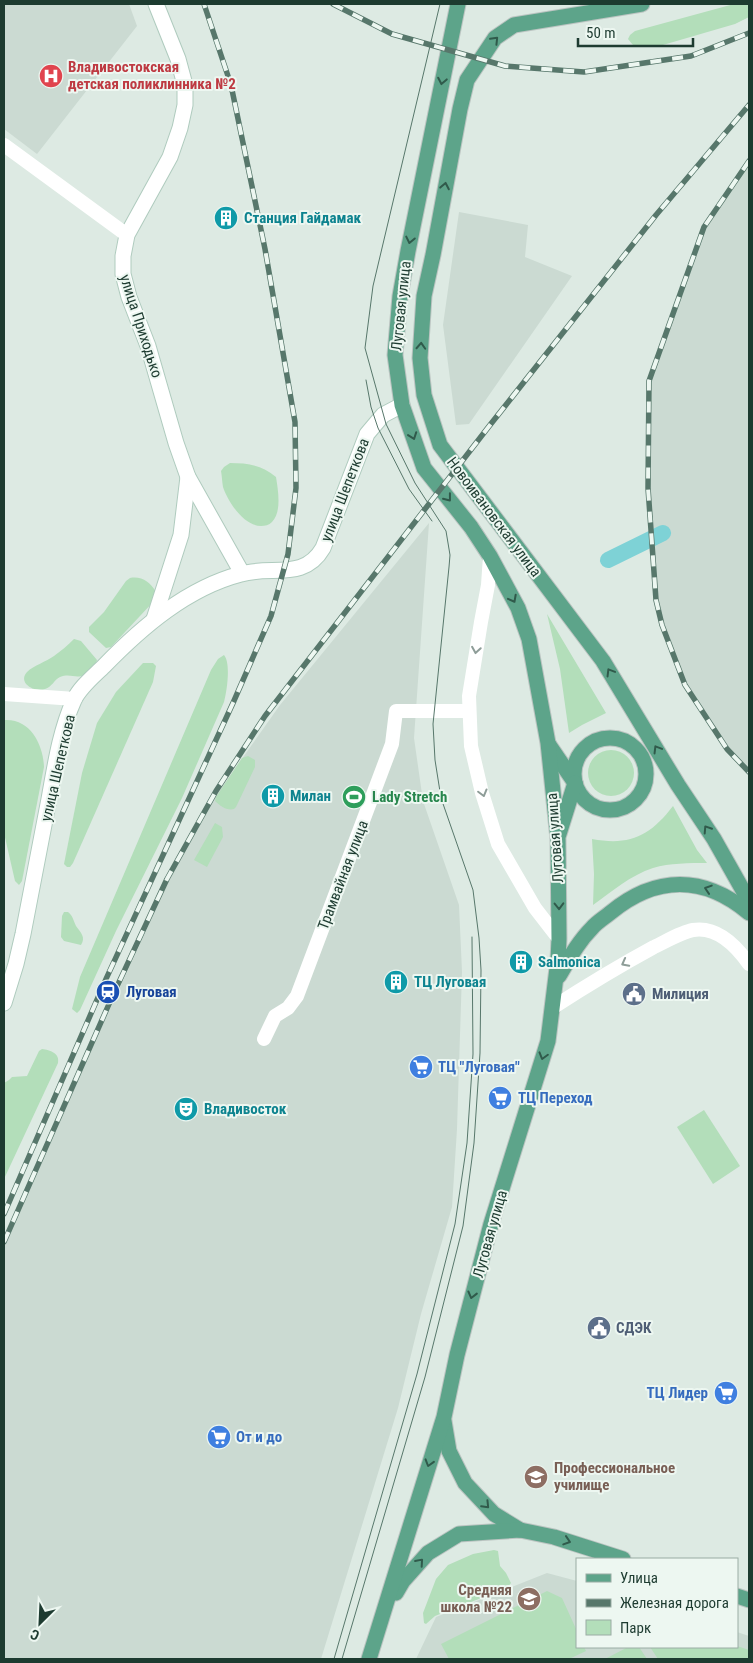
<svg xmlns="http://www.w3.org/2000/svg" width="753" height="1663" viewBox="0 0 753 1663" font-family="'Roboto Condensed',sans-serif">
<style>
.built{fill:#cbdad2}
.green{fill:#b3deba}
.lines{fill:none;stroke-linecap:round;stroke-linejoin:round}
.canal{stroke:#7ed2d6;stroke-width:16}
.secondary-casing{stroke:#afcbbe;stroke-width:17}
.primary-casing{stroke:#bbc4c1;stroke-width:17}
.minor{stroke:#fff;stroke-width:14}
.secondary{stroke:#fff;stroke-width:15}
.primary{stroke:#5da48a;stroke-width:15}
.tram{stroke:#57776b;stroke-width:1}
.rail-casing{stroke:#57776b;stroke-width:5.5}
.rail{stroke:#edf7f1;stroke-width:4;stroke-dasharray:11;stroke-linecap:butt}
.oneway{stroke:#305a4b}
.oneway2{stroke:#8e9d98}
.labels{text-anchor:middle;dominant-baseline:central;stroke-width:4;stroke-linejoin:round;paint-order:stroke}
.health-label{font-size:15px;font-weight:bold;fill:#be3a42;stroke:#edf7f1;text-anchor:start}
.culture-label{font-size:15px;font-weight:bold;fill:#0d838f;stroke:#edf7f1;text-anchor:start}
.street-label{font-size:15px;fill:#1d3b30;stroke:#edf7f1}
.leisure-label{font-size:15px;font-weight:bold;fill:#27864d;stroke:#edf7f1;text-anchor:start}
.transit-label{font-size:15px;font-weight:bold;fill:#164399;stroke:#edf7f1;text-anchor:start}
.service-label{font-size:15px;font-weight:bold;fill:#4e5e75;stroke:#edf7f1;text-anchor:start}
.shop-label{font-size:15px;font-weight:bold;fill:#366cbe;stroke:#edf7f1;text-anchor:start}
.education-label{font-size:15px;font-weight:bold;fill:#785e54;stroke:#edf7f1;text-anchor:start}
</style>
<rect width="100%" height="100%" fill="#ddeae3"/>
<g class="built">
<polygon points="4,4 129,4 137,26 37,154 4,129"/>
<polygon points="749,161 749,772 727,749 685,685 662,625 656,600 648,488 649,381 704,227"/>
<polygon points="459,212 528,225 525,257 572,276 469,424 456,425 443,325"/>
<polygon points="429,523 414,738 423,801 459,905 462,972 457,1129 452,1207 421,1314 398,1408 321,1659 4,1659 4,1244 92,1048 170,879 210,804 280,705"/>
<polygon points="547,1573 577,1581 577,1647 737,1647 737,1632 749,1636 749,1659 416,1659 436,1617"/>
</g>
<g class="green">
<polygon points="734,4 749,4 749,17 735,24 656,47 640,47 633,45 628,39 630,35 635,31"/>
<path d="M230,463c17,0 32,2 46,14 2,13 6,35 -4,45 -3,3 -7,4 -11,4 -17,0 -33,-24 -38,-39 -1,-5 -1,-11 -2,-16l3,-4z"/>
<path d="M130,578c12,-2 20,4 26,14l-2,9 -43,46 -5,1 -17,-16v-5l15,-15 22,-31z"/>
<polygon points="547,614 606,713 582,725 569,733 560,669"/>
<path d="M74,639l7,2 16,19c-1,4 -3,6 -6,9 -12,14 -18,3 -31,8 -6,3 -8,10 -15,12 -10,4 -28,-6 -18,-17 7,-7 19,-10 27,-16 7,-5 14,-11 20,-17z"/>
<path d="M224,655c7,8 3,36 0,47l-42,96 -66,133 -36,79 -3,3 -5,-4 8,-32 131,-307 7,-11z"/>
<polygon points="143,663 153,663 156,666 153,682 73,863 70,867 67,867 64,864 82,773 97,723 116,692"/>
<path d="M4,720c26,-2 39,24 40,47l-22,114 -3,4 -4,-4 -11,-48z"/>
<circle cx="611" cy="773" r="23"/>
<path d="M248,756l7,4v7l-19,40 -2,2c-7,2 -14,-3 -19,-8l1,-4 26,-39z"/>
<path d="M673,806l24,44 10,13c-18,0 -37,0 -54,5 -22,7 -42,24 -60,37l1,-31 -2,-35c38,7 58,-3 81,-33z"/>
<polygon points="215,823 222,827 223,837 207,867 194,860"/>
<path d="M64,912h4c5,4 5,8 8,14 5,7 10,11 5,19l-17,-4 -3,-4 1,-21z"/>
<path d="M42,1049c8,1 18,4 16,14l-54,116v-96l5,-3 3,-3 15,-1 12,-25z"/>
<polygon points="704,1110 740,1166 713,1184 677,1127"/>
<polygon points="494,1550 498,1551 500,1566 506,1573 511,1583 507,1588 435,1616 426,1624 424,1623 423,1613 436,1579 448,1565 473,1554"/>
<polygon points="547,1591 562,1598 577,1631 577,1647 584,1647 586,1651 569,1659 449,1659 441,1644"/>
<polygon points="737,1646 749,1650 749,1659 658,1659 650,1647"/>
<polygon points="628,1647 639,1647 647,1659 605,1659"/>
</g>
<g class="lines">
<polyline class="canal" points="608,560 663,533"/>
<g class="secondary-casing">
<g id="secondary">
<polyline points="156,4 178,59 185,85 185,105 180,128 170,157 127,235 123,256 123,274 129,297 148,346 176,443 188,477 242,573"/>
<polyline points="154,619 181,535 188,477"/>
<path d="M4,1003l12,-39 7,-30c9,-45 17,-90 26,-135 6,-33 11,-68 25,-99 6,-13 20,-24 30,-34 38,-39 83,-78 137,-92 31,-9 63,7 82,-26l44,-114 16,-19 19,-10"/>
</g>
</g>
<g class="primary-casing">
<g id="primary">
<polyline points="642,4 514,25 495,38 467,80 460,109 433,255 424,296 420,358 424,395 440,445 603,661 678,785 714,839 749,901"/>
<circle cx="610" cy="774" r="36"/>
<polyline points="549,745 575,783"/>
<polyline points="559,834 575,783"/>
<path d="M559,976c10,-17 19,-34 33,-48 5,-6 12,-10 18,-15 46,-38 94,-38 139,0"/>
<polyline points="444,1421 449,1451 465,1483 494,1514 520,1530"/>
<polyline points="396,1593 403,1581 428,1553 459,1534 520,1530 554,1537 623,1559"/>
<polyline points="737,1596 749,1600"/>
<polyline points="369,1659 444,1417 457,1355 491,1224 548,1041 558,960 559,939 558,839 548,743 529,639 518,608 490,556 471,527 424,468 402,405 395,355 400,296 408,251 458,4"/>
</g>
</g>
<g class="minor">
<polyline points="4,145 127,235"/>
<polyline points="490,556 488,585 481,622 469,696 471,746 482,793 498,844 535,908 559,939"/>
<polyline points="4,694 75,699"/>
<path d="M552,1008c34,-22 67,-42 102,-61 11,-5 27,-15 39,-17 24,-4 44,17 56,34"/>
<polyline points="264,1039 275,1016 288,1008 297,996 392,744 396,711 469,711"/>
</g>
<use href="#secondary" class="secondary"/>
<use href="#primary" class="primary"/>
<g class="tram">
<polyline points="366,380 371,407 378,428 409,489 432,521"/>
<polyline points="334,1659 417,1374 455,1224 467,1143 473,1054 472,937"/>
<polyline points="342,1659 425,1377 463,1226 474,1143 480,1053 481,970 479,938 473,890 441,798 435,760 433,724 449,567 450,555 446,531 415,483 386,424 365,348 373,286 440,4"/>
</g>
<g class="rail-casing">
<g id="rail">
<polyline points="333,4 392,34 505,66 584,72 691,56 749,33"/>
<polyline points="749,161 704,227 649,381 648,488 656,600 662,625 685,685 727,749 749,772"/>
<polyline points="4,1214 106,979 233,703 271,616 288,554 296,488 295,422 265,249 231,85 204,4"/>
<polyline points="4,1242 113,995 167,879 216,791 265,716 490,425 656,215 749,105"/>
</g>
</g>
<use href="#rail" class="rail"/>
</g>
<defs><path id="oneway-chevron" d="M-2-3.5L2.5 0L-2 3.5" fill="none" stroke-width="1.6" stroke-linecap="round" stroke-linejoin="round" transform="scale(1.25)"/></defs>
<g class="oneway">
<use href="#oneway-chevron" transform="translate(495 40) rotate(-46)"/>
<use href="#oneway-chevron" transform="translate(442 81) rotate(101)"/>
<use href="#oneway-chevron" transform="translate(445 186) rotate(-79)"/>
<use href="#oneway-chevron" transform="translate(410 240) rotate(102)"/>
<use href="#oneway-chevron" transform="translate(421 346) rotate(-87)"/>
<use href="#oneway-chevron" transform="translate(413 436) rotate(70)"/>
<use href="#oneway-chevron" transform="translate(448 498) rotate(52)"/>
<use href="#oneway-chevron" transform="translate(513 599) rotate(62)"/>
<use href="#oneway-chevron" transform="translate(610 672) rotate(-121)"/>
<use href="#oneway-chevron" transform="translate(657 749) rotate(-121)"/>
<use href="#oneway-chevron" transform="translate(707 829) rotate(-123)"/>
<use href="#oneway-chevron" transform="translate(708 889) rotate(-162)"/>
<use href="#oneway-chevron" transform="translate(559 906) rotate(89)"/>
<use href="#oneway-chevron" transform="translate(543 1056) rotate(106)"/>
<use href="#oneway-chevron" transform="translate(472 1295) rotate(104)"/>
<use href="#oneway-chevron" transform="translate(429 1463) rotate(107)"/>
<use href="#oneway-chevron" transform="translate(486 1505) rotate(46)"/>
<use href="#oneway-chevron" transform="translate(567 1541) rotate(18)"/>
<use href="#oneway-chevron" transform="translate(420 1562) rotate(-49)"/>
</g>
<g class="oneway2">
<use href="#oneway-chevron" transform="translate(476 650) rotate(99)"/>
<use href="#oneway-chevron" transform="translate(483 793) rotate(75)"/>
<use href="#oneway-chevron" transform="translate(625 963) rotate(152)"/>
</g>
<defs>
<g id="hospital-disc" transform="scale(1.25)"><circle r="9.5" fill="#e0444e" stroke="#edf7f1"/><path d="M-5-5h3v3.5h4V-5h3V5h-3V1.5h-4V5h-3Z" fill="#fff"/></g>
<g id="building-disc" transform="scale(1.25)"><circle r="9.5" fill="#0f9aa8" stroke="#edf7f1"/><path d="M-4-6H4V6H1V3H-1V6H-4ZM-2.5-4.3h1.7v1.8h-1.7ZM.8-4.3h1.7v1.8H.8ZM-2.5-1h1.7V.8h-1.7ZM.8-1h1.7V.8H.8Z" fill="#fff"/></g>
<g id="stadium-disc" transform="scale(1.25)"><circle r="9.5" fill="#2e9e5b" stroke="#edf7f1"/><path d="M0-5a6.5 5 0 1 0 0 10a6.5 5 0 1 0 0-10ZM-3.5-1.8h7v3.6h-7Z" fill="#fff"/></g>
<g id="station-disc" transform="scale(1.25)"><circle r="9.5" fill="#1a4fb4" stroke="#edf7f1"/><path d="M-3-6H3Q5-6 5-4V2Q5 4 3 4L4.5 6H3L1.5 4h-3L-3 6H-4.5L-3 4Q-5 4-5 2V-4Q-5-6-3-6ZM-3.5-4v3h7v-3ZM-3.5 1v1.5H-2V1ZM2 1v1.5H3.5V1Z" fill="#fff"/></g>
<g id="civic-disc" transform="scale(1.25)"><circle r="9.5" fill="#5c6f8a" stroke="#edf7f1"/><path d="M-.6-6.5H3V-4.5H.6V-3L4-1V1h2V6H-6V1h2V-1L-.6-3ZM-1.2 2.5V6h2.4V2.5Z" fill="#fff"/></g>
<g id="supermarket-disc" transform="scale(1.25)"><circle r="9.5" fill="#3f7fe0" stroke="#edf7f1"/><path d="M-6-5.5h2.5l.6 2H6L4.5 2H-2.5L-4.4-4H-6ZM-1.5 3.2a1.3 1.3 0 1 0 .1 0ZM3 3.2a1.3 1.3 0 1 0 .1 0Z" fill="#fff"/></g>
<g id="theatre-disc" transform="scale(1.25)"><circle r="9.5" fill="#0f9aa8" stroke="#edf7f1"/><path d="M-5-5.5Q0-4 5-5.5V0Q5 5 0 6Q-5 5-5 0ZM-3.3-2.5H-1v1.5H-3.3ZM1-2.5H3.3v1.5H1ZM-2.8 1Q0 5.5 2.8 1Z" fill="#fff"/></g>
<g id="university-disc" transform="scale(1.25)"><circle r="9.5" fill="#8d6e63" stroke="#edf7f1"/><path d="M0-5L7-2L0 1L-7-2ZM-4 1L0 2.5L4 1V4Q0 6-4 4Z" fill="#fff"/></g>
<g id="school-disc" transform="scale(1.25)"><circle r="9.5" fill="#8d6e63" stroke="#edf7f1"/><path d="M0-5L7-2L0 1L-7-2ZM-4 1L0 2.5L4 1V4Q0 6-4 4Z" fill="#fff"/></g>
</defs>
<g fill-rule="evenodd">
<use href="#hospital-disc" x="51" y="76"/>
<use href="#building-disc" x="226" y="218"/>
<use href="#building-disc" x="273" y="796"/>
<use href="#stadium-disc" x="354" y="797"/>
<use href="#building-disc" x="521" y="962"/>
<use href="#building-disc" x="396" y="982"/>
<use href="#station-disc" x="108" y="992"/>
<use href="#civic-disc" x="634" y="994"/>
<use href="#supermarket-disc" x="421" y="1067"/>
<use href="#supermarket-disc" x="500" y="1098"/>
<use href="#theatre-disc" x="186" y="1109"/>
<use href="#civic-disc" x="599" y="1328"/>
<use href="#supermarket-disc" x="726" y="1393"/>
<use href="#supermarket-disc" x="219" y="1437"/>
<use href="#university-disc" x="536" y="1477"/>
<use href="#school-disc" x="529" y="1599"/>
</g>
<g class="labels">
<g class="health-label">
<text x="68" y="67">Владивостокская<tspan x="68" dy="17">детская поликлинника №2</tspan></text>
</g>
<g class="culture-label">
<text x="244" y="218">Станция Гайдамак</text>
<text x="290" y="796">Милан</text>
<text x="538" y="962">Salmonica</text>
<text x="414" y="982">ТЦ Луговая</text>
<text x="204" y="1109">Владивосток</text>
</g>
<g class="street-label">
<text transform="translate(401 306) rotate(-84)">Луговая улица</text>
<text transform="translate(141 326) rotate(72)">улица Приходько</text>
<text transform="translate(345 490) rotate(-69)">улица Шепеткова</text>
<text transform="translate(494 517) rotate(53)">Новоивановская улица</text>
<text transform="translate(58 768) rotate(-77)">улица Шепеткова</text>
<text transform="translate(555 838) rotate(-94)">Луговая улица</text>
<text transform="translate(343 875) rotate(-69)">Трамвайная улица</text>
<text transform="translate(490 1234) rotate(-74)">Луговая улица</text>
</g>
<g class="leisure-label">
<text x="372" y="797">Lady Stretch</text>
</g>
<g class="transit-label">
<text x="126" y="992">Луговая</text>
</g>
<g class="service-label">
<text x="652" y="994">Милиция</text>
<text x="616" y="1328">СДЭК</text>
</g>
<g class="shop-label">
<text x="438" y="1067">ТЦ "Луговая"</text>
<text x="518" y="1098">ТЦ Переход</text>
<text x="708" y="1393" text-anchor="end">ТЦ Лидер</text>
<text x="236" y="1437">От и до</text>
</g>
<g class="education-label">
<text x="554" y="1468">Профессиональное<tspan x="554" dy="17">училище</tspan></text>
<text x="512" y="1590" text-anchor="end">Средняя<tspan x="512" dy="17">школа №22</tspan></text>
</g>
</g>
<rect width="753" height="1663" fill="none" stroke="#1d3b30" stroke-width="10"/>
<rect x="576" y="1558" width="162" height="90" fill="#edf7f1" stroke="#9aaca4"/>
<rect x="586" y="1574" width="25" height="8" fill="#5da48a" stroke="#9aaca4"/>
<text x="620" y="1583" font-size="15" fill="#1d3b30">Улица</text>
<rect x="586" y="1599" width="25" height="8" fill="#57776b" stroke="#9aaca4"/>
<text x="620" y="1608" font-size="15" fill="#1d3b30">Железная дорога</text>
<rect x="586" y="1620" width="25" height="15" fill="#b3deba" stroke="#9aaca4"/>
<text x="620" y="1633" font-size="15" fill="#1d3b30">Парк</text>
<g transform="translate(40 1623) rotate(204)" stroke="#edf7f1" stroke-width="4" paint-order="stroke">
<path d="M0-4L9 19L0 12L-9 19Z" fill="#1d3b30"/>
<text y="-8" font-size="14" font-weight="bold" text-anchor="middle" fill="#1d3b30">С</text>
</g>
<path d="M578 38v8h115v-8" fill="none" stroke="#1d3b30" stroke-width="2.5"/>
<text x="586" y="38" font-size="15" fill="#1d3b30" stroke="#edf7f1" stroke-width="4" paint-order="stroke">50 m</text>
</svg>
